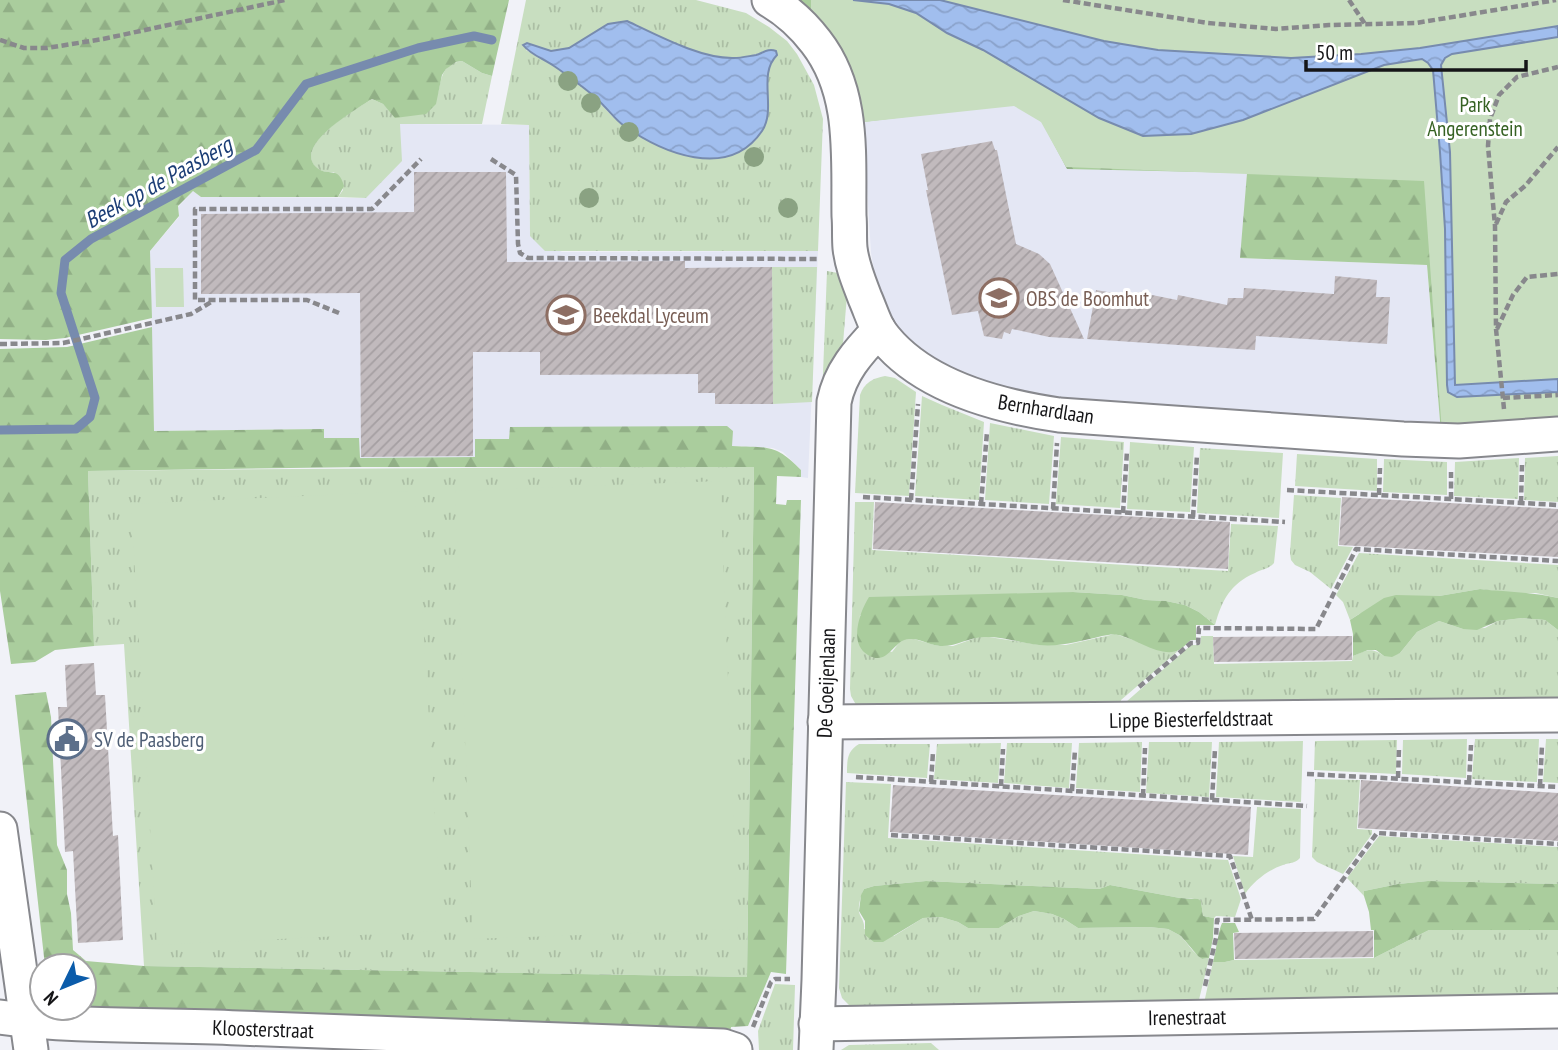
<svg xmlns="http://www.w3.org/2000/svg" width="1558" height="1050" viewBox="0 0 1558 1050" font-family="'PT Sans Narrow',sans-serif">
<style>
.built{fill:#e4e7f4}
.grass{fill:url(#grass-tufts);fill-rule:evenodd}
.forest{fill:url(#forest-firs)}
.park{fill:#c8dec0}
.water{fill:url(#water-waves);stroke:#778bae;stroke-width:2}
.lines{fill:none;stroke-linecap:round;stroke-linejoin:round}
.stream{stroke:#778bae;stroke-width:9}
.building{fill:url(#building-hatch)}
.minor-casing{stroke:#87888d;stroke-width:37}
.path{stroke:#88888c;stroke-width:4.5;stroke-dasharray:7 3.5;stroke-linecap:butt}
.minor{stroke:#fff;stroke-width:33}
.tree{fill:#8aa282}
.labels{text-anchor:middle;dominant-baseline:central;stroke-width:6;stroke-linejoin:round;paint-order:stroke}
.park-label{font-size:21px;fill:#356122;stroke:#fff}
.education-label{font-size:21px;fill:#785e54;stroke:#fff;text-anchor:start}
.street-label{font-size:21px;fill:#151517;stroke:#fff}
.service-label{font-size:21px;fill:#4e5e75;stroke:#fff;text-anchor:start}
.water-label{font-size:23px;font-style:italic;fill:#1c3e76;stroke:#fff}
</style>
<defs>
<pattern id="grass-tufts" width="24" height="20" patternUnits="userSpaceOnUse" patternTransform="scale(1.75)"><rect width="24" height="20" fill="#c8dec0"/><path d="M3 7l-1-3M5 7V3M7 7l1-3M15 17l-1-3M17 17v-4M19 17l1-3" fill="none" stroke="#abbea4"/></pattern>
<pattern id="forest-firs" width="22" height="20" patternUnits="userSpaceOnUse" patternTransform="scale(1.75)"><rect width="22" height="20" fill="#aacd9d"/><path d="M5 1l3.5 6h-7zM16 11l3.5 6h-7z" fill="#91af86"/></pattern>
<pattern id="water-waves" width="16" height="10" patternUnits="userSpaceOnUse" patternTransform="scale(1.75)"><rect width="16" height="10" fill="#a1beee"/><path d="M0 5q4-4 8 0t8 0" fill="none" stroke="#8aa2cb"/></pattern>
<pattern id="building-hatch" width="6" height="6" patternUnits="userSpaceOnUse" patternTransform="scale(1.75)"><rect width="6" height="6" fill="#c1babd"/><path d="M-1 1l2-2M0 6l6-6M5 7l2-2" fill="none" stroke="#a59fa2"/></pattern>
</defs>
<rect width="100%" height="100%" fill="#f1f2f8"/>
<g class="built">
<polygon points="1014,104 1247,173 1241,258 1427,265 1441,433 1055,406 945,371 903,335 888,313 876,282 871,253 863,122"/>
<polygon points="400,124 529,125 530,236 562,252 818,251 808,478 801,477 801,470 783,452 773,448 732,446 510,427 510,439 475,439 475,457 360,458 323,438 323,429 154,431 150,251 179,217 178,207 193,191 201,197 366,198"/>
</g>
<g class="grass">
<path d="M526,0h170l50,13 23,14 18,14 10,13 17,31 9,34 -5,132h-273l-15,-15 -1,-111 -28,-1zM627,21c31,14 72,38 107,37 13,-1 25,-4 37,-9l6,6 -9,11v16l-115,61 -38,-24 -26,-27 -35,-26 -28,-16 1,-7 24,8 18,-3 39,-24z"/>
<path d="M462,61l20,12 10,3 -10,48h-82l2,37 -36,37 -28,-1 5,-7 -9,-18c-7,0 -16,0 -20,-7 -16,-23 42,-56 58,-66l11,5 12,13 43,-24c4,-16 4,-29 24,-32z"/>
<polygon points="772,267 817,267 812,402 773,404"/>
<polygon points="827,271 838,273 847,295 842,356 822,399"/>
<path d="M885,376l10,2 21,14 -7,104 -54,-3 5,-98c4,-12 13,-17 25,-19z"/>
<polygon points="922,396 942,405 984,422 979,500 915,496"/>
<polygon points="990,423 1054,436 1049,504 985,500"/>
<polygon points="1061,437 1124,442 1120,508 1056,504"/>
<polygon points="1130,442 1194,447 1190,512 1127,509"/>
<polygon points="1200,448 1283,453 1279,518 1197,513"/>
<polygon points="1297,454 1377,459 1377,491 1295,486"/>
<polygon points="1558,456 1558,502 1524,500 1525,458"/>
<polygon points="1519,458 1518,499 1454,496 1455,462"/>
<polygon points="1384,459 1447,462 1447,495 1383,492"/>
<path d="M754,466l-7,511 -603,-11 -20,-322 -30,2 -6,-175c222,-3 444,-3 666,-5z"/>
<polygon points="1294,495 1341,498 1338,546 1353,547 1331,589 1310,572 1295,565 1291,560 1290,553"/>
<path d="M855,502h19l-2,48 356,21 3,-47 47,2 -4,37c-5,6 -12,6 -19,10 -25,11 -33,27 -40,52l-16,-13 -14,-7 -19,-4 -20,-1 -24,-5 -49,-3 -213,23 -2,26 34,11 7,-9 6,-4h9l24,7h15l25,-9h11l51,8h26l49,-11 55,18 8,-1 -57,49 -1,11 -261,-1 -8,-14 -1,-7z"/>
<polygon points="1359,553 1558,565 1558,598 1536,593 1510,593 1480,589 1439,596 1420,596 1359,614 1350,620 1343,602 1336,595"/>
<path d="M1522,618l23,2 13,10v77l-433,4 1,-9 65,-57h9l1,-9h12l1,28 138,-3 1,-5c14,-6 18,-9 31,0l16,-3 17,-21 22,-11 24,8 22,-1 13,-7z"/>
<polygon points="1467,739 1466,778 1402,774 1403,740"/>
<polygon points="1475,739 1539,739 1537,782 1472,779"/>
<polygon points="1546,739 1558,739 1558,783 1543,782"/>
<polygon points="1397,740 1396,774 1314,770 1315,741"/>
<polygon points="1303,741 1301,802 1216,797 1219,742"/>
<polygon points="1142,742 1140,792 1076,788 1079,743"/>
<polygon points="1149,742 1212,742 1209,797 1146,793"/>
<polygon points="1001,743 998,783 934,779 937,744"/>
<polygon points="1007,743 1072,743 1069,788 1004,783"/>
<path d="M859,744h71l-3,34 -80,-5c0,-13 0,-22 12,-29z"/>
<polygon points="1315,779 1360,780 1357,829 1372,830 1372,834 1343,874 1317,862 1312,857"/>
<path d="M846,782l45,2 -3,54 340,22 13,39 -6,18 -19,-1 -2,2 -11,-2 -2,-15 -10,-3h-11l-70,-13 -11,4 -173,-8 -52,5 -10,3c-3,6 -6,17 -5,23 2,7 6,9 5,17l30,7 29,-18 18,-1 17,5 10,6h31l20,-12 15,-5 18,3 12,5 14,9 71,-1 19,2 13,7 12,15 9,8 7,-1 -11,46 -347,3 -9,-9 -3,-10z"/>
<path d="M1257,807l44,2 -1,49c-6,6 -9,4 -17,7 -15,5 -29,16 -38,29l-12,-38 20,1z"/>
<polygon points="1379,836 1558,847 1558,884 1428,881 1398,884 1364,891 1364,896 1347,878"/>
<polygon points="1429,930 1558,930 1558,998 1204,1003 1213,962 1225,962 1234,960 1374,958"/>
<polygon points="775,984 795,985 793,1050 759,1050 758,1031"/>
<polygon points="931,1043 939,1050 841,1050 849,1045"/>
</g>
<g class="forest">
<path d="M0,0h509l-17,76 -10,-3 -20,-12 -6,1 -10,7 -4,6 -6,29 -10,10 -31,4 -12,-14 -11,-5c-15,10 -79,46 -56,68 12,11 22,-3 28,19l-6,11h-137l-8,-6 -15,15 1,10 -29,35 2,67 -87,20 -19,2 -46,-1z"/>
<polygon points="794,0 853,0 1422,59 1447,385 1441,433 1427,265 1240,258 1247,173 1067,169 1042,122 1014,104 863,122 859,99"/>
<path d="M152,327l2,104 170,-2v9h35l1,20 115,-1v-18h34l1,-12 217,-1 6,5 -1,15c35,2 43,-3 69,24v7l-24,-1 -1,28 10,1 1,-5h14l-15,474 -15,-2 -23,54 -17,1 -1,7 -646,-26v-42h-39l-30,-271 31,-3 5,25 6,128 10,25v24l4,19 2,37 13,11 58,5 603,11 7,-510h-392l-274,4 6,175 -39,4 -20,12 -24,2 -11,-73v-242l67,-2z"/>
<path d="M1480,589c26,3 52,3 78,9v32l-13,-10 -23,-2 -24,3 -21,9 -14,-1 -24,-8 -22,11 -17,21 -8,4 -8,-1 -8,-6h-8l-15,6v-22l-3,-14 34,-22 12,-3 43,1z"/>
<path d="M1073,592l49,3 24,5 20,1 19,4 14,7 16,13h-19v15h-5c-4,3 -8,8 -12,10 -17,9 -44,-12 -61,-15 -5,-1 -10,0 -16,1 -21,5 -41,11 -63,9 -17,-2 -35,-8 -53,-8 -16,-1 -29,10 -46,9 -11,-1 -20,-8 -31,-7 -16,1 -21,28 -41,16 -20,-11 -8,-44 1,-58z"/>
<polygon points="926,881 1099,889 1110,885 1180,898 1198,899 1201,901 1203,916 1214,918 1213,938 1209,958 1202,959 1198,956 1181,936 1168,929 1149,927 1078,928 1064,919 1052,914 1034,911 1019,916 999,928 968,928 958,922 941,917 923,918 883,942 874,942 865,935 865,921 859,911 861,895 864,889 874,886"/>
<polygon points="1428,881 1558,884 1558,930 1429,930 1374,958 1374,930 1371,930 1369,912 1364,896 1364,891 1398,884"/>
<path d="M1222,923h13l4,9 -6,1 1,27 -9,2h-12c3,-10 5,-30 9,-39z"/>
</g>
<g class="park">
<path d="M811,0h747v424l-116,9 -18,-252 -358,-14 -25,-45 -27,-16 -150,16c-5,-27 -12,-52 -25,-75 -7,-13 -19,-24 -28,-36z"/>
<polygon points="155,268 183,268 184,307 156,307"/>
<polygon points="720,481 738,929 473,939 455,491"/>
<polygon points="415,491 442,931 157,945 131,504"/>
</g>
<g class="water">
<polygon points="853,0 940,0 1104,41 1158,50 1291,58 1361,54 1420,48 1558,26 1558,37 1452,54 1445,58 1441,65 1450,152 1455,385 1558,379 1558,392 1457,397 1448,392 1447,385 1445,229 1440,152 1433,70 1428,63 1422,59 1384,65 1243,120 1191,134 1143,136 1099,118 983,50 947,33 916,13 889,4"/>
<path d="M627,21c30,14 74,38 107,37 7,0 15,-2 22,-3 7,-2 12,-7 20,-4l1,4c-20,20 0,53 -15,76 -34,50 -100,22 -139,-6 -7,-5 -12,-12 -19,-19 -7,-8 -15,-14 -24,-21 -8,-6 -17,-13 -26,-19 -10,-7 -23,-11 -31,-21l4,-2 24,8 18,-3 39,-24z"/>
</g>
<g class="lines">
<polyline class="stream" points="0,430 76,429 90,417 95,398 61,293 65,260 91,239 256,150 306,84 418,48 474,36 492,40"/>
</g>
<g class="building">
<polygon points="992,141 995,150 997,150 1016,244 1039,254 1050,264 1084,339 1049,337 1012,329 1010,334 1004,332 1002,339 984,336 978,311 952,315 926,190 928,190 921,154"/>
<polygon points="414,172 506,172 507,262 685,261 685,268 772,267 773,404 715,404 715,393 698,393 698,374 540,375 540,352 473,352 473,456 361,457 360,293 201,294 201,214 414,212"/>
<polygon points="1335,276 1377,280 1376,297 1390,297 1387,344 1256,336 1255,350 1087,339 1096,290 1136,297 1137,292 1177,300 1178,295 1227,305 1228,298 1243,298 1244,288 1334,294"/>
<polygon points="1342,497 1558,509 1558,557 1339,545"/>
<polygon points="875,502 1230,522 1228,569 873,549"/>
<polygon points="1352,636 1352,660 1214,662 1213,637"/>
<polygon points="94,663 96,695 105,695 113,836 118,835 123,940 78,943 73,851 65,852 58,707 67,707 65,665"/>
<polygon points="1361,780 1558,793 1558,841 1358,828"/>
<polygon points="893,785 1251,807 1248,855 890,832"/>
<polygon points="1373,931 1373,957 1235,959 1234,933"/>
</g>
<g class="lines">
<g class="minor-casing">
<g id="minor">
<path d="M769,0c19,11 34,25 47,42 39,50 32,115 33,174 1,10 0,21 1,32 2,18 9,34 15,50 5,11 9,25 15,34 39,54 117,74 179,83l344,24 56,2 99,-7"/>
<polyline points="825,722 1558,715"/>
<polyline points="0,829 31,1050"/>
<path d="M0,1017c79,11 160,7 239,11 161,6 323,12 484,18l12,4"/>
<polyline points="816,1024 1558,1011"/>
<path d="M816,1050l3,-70 15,-578c6,-30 24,-50 45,-72"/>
</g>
</g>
<g class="path">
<polyline points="1063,0 1208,23 1276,29 1329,25 1416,23 1556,0"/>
<polyline points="1349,0 1365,24"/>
<polyline points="0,40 24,48 47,48 103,39 285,0"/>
<polyline points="491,159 516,175 518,244 520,253 528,258 820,259"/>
<polyline points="1496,224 1506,202 1525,186 1558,147"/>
<polyline points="339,313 307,300 195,300 195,209 372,209 421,159"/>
<polyline points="1497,329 1513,295 1527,277 1558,274"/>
<polyline points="0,344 63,343 90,337 191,314 213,301"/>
<polyline points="1503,398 1558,395"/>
<polyline points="1504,409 1496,329 1495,226 1488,146 1490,119 1499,95 1517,77 1558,67"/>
<polyline points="1287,490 1558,505"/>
<polyline points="1379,495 1380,468"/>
<polyline points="863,497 1285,522"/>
<polyline points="1451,499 1451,472"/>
<polyline points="911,500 918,404"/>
<polyline points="1521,503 1522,465"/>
<polyline points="981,504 987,432"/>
<polyline points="1053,509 1057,443"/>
<polyline points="1123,513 1127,451"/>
<polyline points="1193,517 1197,455"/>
<polyline points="1139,687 1191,643 1198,643 1199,628 1316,629 1356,549 1558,561"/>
<polyline points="1307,774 1558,787"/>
<polyline points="856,777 1307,806"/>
<polyline points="1398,778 1399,748"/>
<polyline points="931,782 933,752"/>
<polyline points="1469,782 1471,745"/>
<polyline points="1001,786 1003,749"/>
<polyline points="1540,786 1542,745"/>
<polyline points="1072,791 1075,750"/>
<polyline points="1143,796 1145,748"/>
<polyline points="1212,800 1215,749"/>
<polyline points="891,835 1230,856 1252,920"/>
<polyline points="1205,986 1216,938 1217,920 1314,919 1377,833 1558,844"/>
<polyline points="753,1027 771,982 775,979 790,979"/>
</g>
<use href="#minor" class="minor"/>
</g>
<g class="tree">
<circle cx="568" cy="81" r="10"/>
<circle cx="591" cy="103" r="10"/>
<circle cx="629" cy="132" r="10"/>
<circle cx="754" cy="157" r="10"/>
<circle cx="589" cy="198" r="10"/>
<circle cx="788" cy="208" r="10"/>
</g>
<defs>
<g id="school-ring" transform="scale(2.0125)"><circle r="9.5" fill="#fff" stroke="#8d6e63" stroke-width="1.5"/><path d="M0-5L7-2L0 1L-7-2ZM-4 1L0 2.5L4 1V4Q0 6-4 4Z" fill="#8d6e63"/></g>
<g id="civic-ring" transform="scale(2.0125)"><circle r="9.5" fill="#fff" stroke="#5c6f8a" stroke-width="1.5"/><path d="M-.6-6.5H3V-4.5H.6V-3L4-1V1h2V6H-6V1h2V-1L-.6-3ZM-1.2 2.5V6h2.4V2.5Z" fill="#5c6f8a"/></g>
</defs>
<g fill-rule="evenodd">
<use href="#school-ring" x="999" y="298"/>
<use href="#school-ring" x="566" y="315"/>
<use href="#civic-ring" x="67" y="739"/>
</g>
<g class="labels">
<g class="park-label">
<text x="1475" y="104">Park<tspan x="1475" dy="24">Angerenstein</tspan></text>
</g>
<g class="education-label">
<text x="1026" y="298">OBS de Boomhut</text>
<text x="593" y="315">Beekdal Lyceum</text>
</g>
<g class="street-label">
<text transform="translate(1046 409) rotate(9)">Bernhardlaan</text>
<text transform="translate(826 683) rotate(-88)">De Goeijenlaan</text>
<text transform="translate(1191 719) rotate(-1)">Lippe Biesterfeldstraat</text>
<text transform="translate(1187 1017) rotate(-1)">Irenestraat</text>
<text transform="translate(263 1029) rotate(2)">Kloosterstraat</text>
</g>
<g class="service-label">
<text x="94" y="739">SV de Paasberg</text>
</g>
<g class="water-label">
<text transform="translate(158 182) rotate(-29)">Beek op de Paasberg</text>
</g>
</g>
<g transform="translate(63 987) rotate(227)"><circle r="33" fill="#ffffff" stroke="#a1a1a2" stroke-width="2"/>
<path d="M0-5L12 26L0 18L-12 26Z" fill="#0b5caa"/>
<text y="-10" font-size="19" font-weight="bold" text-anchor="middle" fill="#151517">N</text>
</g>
<path d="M1306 60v10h220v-10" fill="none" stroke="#151517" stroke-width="3.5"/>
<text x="1316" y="60" font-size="21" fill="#151517" stroke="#ffffff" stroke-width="5" paint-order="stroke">50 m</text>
</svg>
